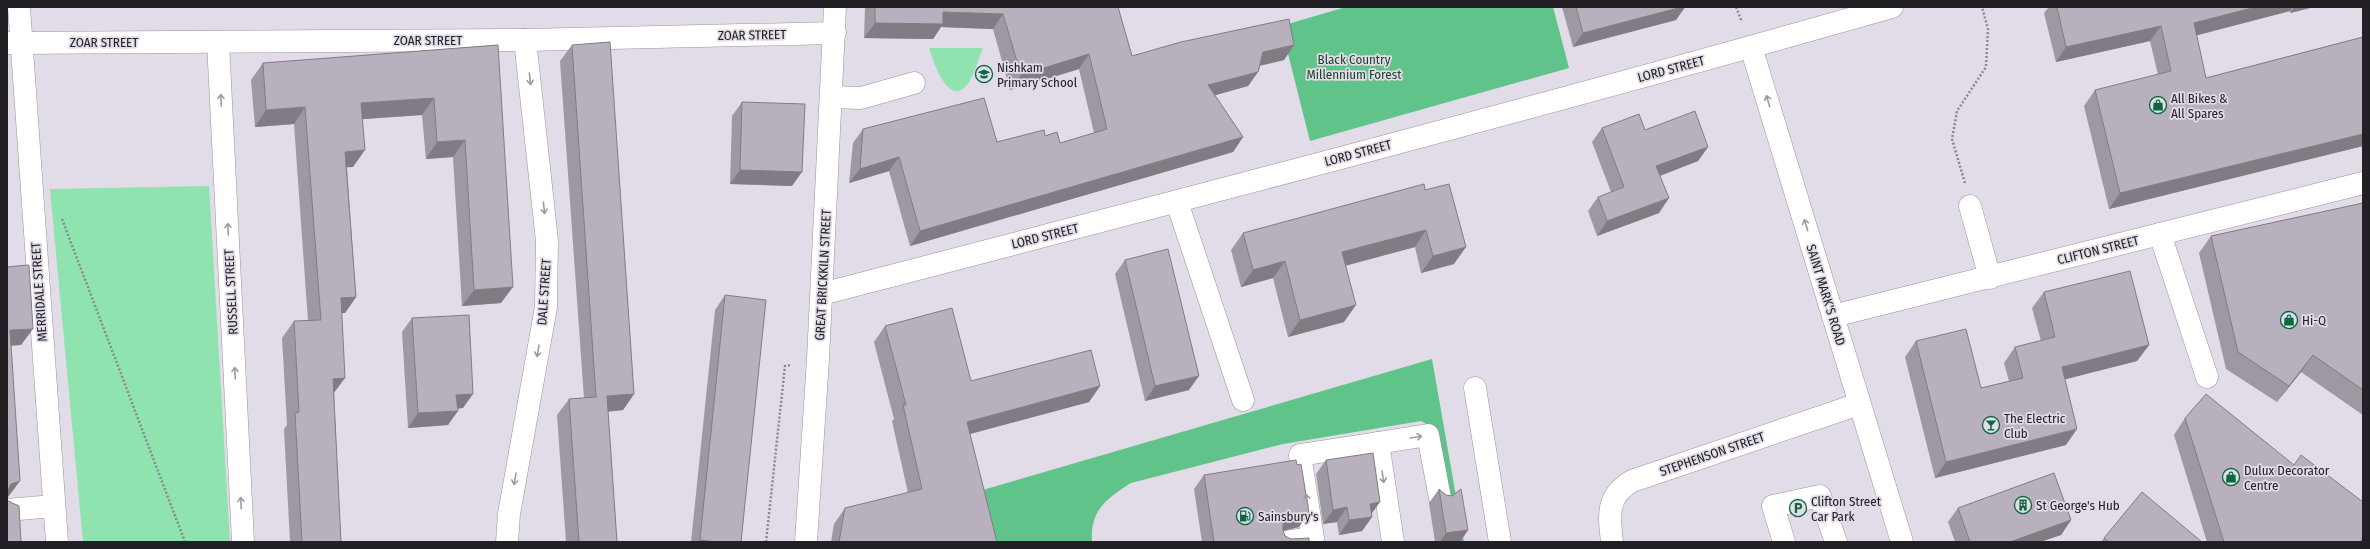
<svg xmlns="http://www.w3.org/2000/svg" width="2370" height="549" viewBox="0 0 2370 549" font-family="'Fira Sans Condensed',sans-serif">
<style>
.green{fill:#8ee3af}
.forest{fill:#60c38a}
.lines{fill:none;stroke-linecap:round;stroke-linejoin:round}
.minor-casing{stroke:#98929e;stroke-width:23}
.path{stroke:#8c8790;stroke-width:2.5;stroke-dasharray:2 2;stroke-linecap:butt}
.minor{stroke:#fff;stroke-width:22}
.wall{fill:#9e98a3}
.shaded-wall{fill:#817c84}
.building{fill:#b8b1bd;stroke:#817c84}
.oneway{stroke:#9c9b9d}
.labels{text-anchor:middle;dominant-baseline:central;stroke-width:3.5;stroke-linejoin:round;paint-order:stroke}
.street-label{font-size:13px;fill:#222025;stroke:#e2dbe8}
.park-label{font-size:13px;fill:#1b442d;stroke:#e2dbe8}
.poi-label{font-size:13px;fill:#222025;stroke:#e2dbe8;text-anchor:start}
</style>
<rect width="100%" height="100%" fill="#e2dbe8"/>
<g class="green">
<path d="M929,48h54c-5,12 -9,28 -16,37 -19,23 -34,-25 -38,-37z"/>
<polygon points="209,186 230,542 83,542 50,189"/>
</g>
<g class="forest">
<polygon points="1346,7 1553,7 1569,68 1310,141 1281,26"/>
<path d="M1432,359l32,183h-6l-30,-117 -7,-4 -138,23 -152,39c-25,16 -41,27 -39,59h-104l-19,-48z"/>
</g>
<g class="lines">
<g class="minor-casing">
<g id="minor">
<polyline points="19,7 57,542"/>
<polyline points="218,42 243,542"/>
<polyline points="7,43 525,40 835,33"/>
<polyline points="1751,47 1902,542"/>
<polyline points="831,97 861,98 914,83"/>
<polyline points="1177,202 1243,400"/>
<polyline points="1970,206 1990,278"/>
<polyline points="2160,234 2207,377"/>
<path d="M822,294c357,-93 715,-186 1070,-287"/>
<polyline points="1833,316 2363,183"/>
<polyline points="1475,388 1500,542"/>
<polyline points="1378,443 1428,435 1440,498"/>
<polyline points="7,510 54,506"/>
<polyline points="507,542 509,514 546,307 547,241 525,40"/>
<polyline points="806,542 818,359 835,7"/>
<polyline points="1285,542 1313,538 1300,455 1378,443 1393,542"/>
<path d="M1612,542c-3,-27 -6,-46 20,-61l227,-77"/>
<polyline points="1784,542 1773,506 1820,496 1836,542"/>
</g>
</g>
<g class="path">
<polyline points="1736,7 1742,22"/>
<polyline points="1965,183 1952,139 1957,111 1986,67 1988,29 1982,7"/>
<polyline points="62,219 185,542"/>
<polyline points="766,542 785,366 791,365"/>
</g>
<use href="#minor" class="minor"/>
</g>
<g class="wall">
<polygon points="865,7 1118,7 1132,56 1294,45 1284,60 1260,66 1258,72 1248,86 1215,95 1243,137 1233,152 910,246 889,171 849,183 853,143 863,129 997,142 1045,136 1060,143 1094,133 1079,69 1010,90 993,29 941,27 933,39 864,38"/>
<polygon points="1562,7 1685,7 1676,20 1573,47"/>
<polygon points="2049,7 2314,7 2290,13 2290,11 2196,35 2206,78 2363,37 2363,146 2109,209 2084,106 2095,90 2158,75 2150,41 2056,62 2044,13"/>
<polygon points="498,45 501,303 462,306 453,157 426,159 422,115 363,119 353,167 347,167 356,297 345,313 342,313 334,394 341,542 290,542 284,429 287,425 282,338 294,321 308,321 294,124 255,127 251,80 263,63"/>
<polygon points="572,45 634,394 623,410 608,412 617,542 566,542 557,415 569,399 584,398 560,61"/>
<polygon points="742,102 792,186 730,184 732,116"/>
<polygon points="1602,128 1645,130 1708,147 1698,161 1660,176 1659,213 1597,236 1588,211 1598,197 1611,192 1592,142"/>
<polygon points="1425,190 1454,264 1421,273 1415,247 1346,265 1344,322 1288,337 1273,278 1241,287 1231,250 1243,233"/>
<polygon points="2363,203 2363,415 2301,372 2277,402 2226,369 2199,253 2211,236"/>
<polygon points="1125,260 1189,390 1145,401 1115,274"/>
<polygon points="2044,292 2149,345 2137,361 2065,379 2066,445 1935,478 1905,357 1916,341 1981,388 2009,381 2004,363 2015,347 2041,341 2032,308"/>
<polygon points="725,295 741,542 691,542 715,310"/>
<polygon points="412,318 463,408 457,409 448,425 408,428 402,332"/>
<polygon points="885,326 971,381 1100,386 1089,402 970,434 997,542 831,542 834,524 845,508 908,493 892,421 894,419 874,342"/>
<polygon points="2185,418 2363,540 2361,542 2207,542 2174,435"/>
<polygon points="1326,460 1372,515 1372,517 1362,531 1339,535 1337,522 1323,524 1316,474"/>
<polygon points="1204,475 1299,527 1283,531 1285,536 1291,539 1309,542 1202,542 1194,489"/>
<polygon points="1439,489 1468,530 1460,542 1435,542 1429,503"/>
<polygon points="1958,508 2071,520 2061,535 2040,542 1955,542 1948,522"/>
<polygon points="2104,538 2202,542 2101,542"/>
</g>
<g class="shaded-wall">
<polygon points="456,7 479,7 455,8"/>
<polygon points="1682,7 1685,7 1676,20 1573,47 1583,33"/>
<polygon points="2256,7 2292,7 2290,11 2183,39 2194,23"/>
<polygon points="2295,7 2314,7 2290,13"/>
<polygon points="943,12 1003,14 993,29 941,27 933,39 864,38 875,23"/>
<polygon points="2161,26 2150,41 2056,62 2066,47"/>
<polygon points="1294,45 1284,60 1253,67 1263,52"/>
<polygon points="1089,54 1079,69 1010,90 1021,75"/>
<polygon points="1258,72 1248,86 1198,100 1208,85"/>
<polygon points="434,98 422,115 350,120 361,103"/>
<polygon points="305,107 294,124 255,127 266,110"/>
<polygon points="2363,134 2363,146 2109,209 2120,193"/>
<polygon points="1243,137 1233,152 910,246 920,231"/>
<polygon points="465,140 453,157 426,159 437,142"/>
<polygon points="1708,147 1698,161 1646,181 1656,166"/>
<polygon points="365,150 353,167 334,168 345,152"/>
<polygon points="899,157 889,171 849,183 860,169"/>
<polygon points="740,170 802,172 792,186 730,184"/>
<polygon points="1669,198 1659,213 1597,236 1607,221"/>
<polygon points="1426,230 1415,247 1330,270 1342,252"/>
<polygon points="1466,247 1454,264 1421,273 1433,256"/>
<polygon points="1285,261 1273,278 1241,287 1253,270"/>
<polygon points="513,287 501,303 462,306 474,290"/>
<polygon points="356,297 345,313 330,314 341,298"/>
<polygon points="1356,305 1344,322 1288,337 1300,320"/>
<polygon points="33,329 21,345 7,346 10,330"/>
<polygon points="2149,345 2137,361 2051,383 2062,367"/>
<polygon points="2313,355 2301,372 2277,402 2289,386"/>
<polygon points="1199,376 1189,390 1145,401 1155,386"/>
<polygon points="345,378 333,394 333,379"/>
<polygon points="1100,386 1089,402 955,438 967,422"/>
<polygon points="473,394 463,408 446,409 456,395"/>
<polygon points="634,394 623,410 595,412 607,396"/>
<polygon points="458,411 448,425 408,428 418,413"/>
<polygon points="2077,429 2066,445 1935,478 1946,462"/>
<polygon points="20,481 8,497 7,497 7,489 11,484"/>
<polygon points="1380,502 1370,516 1370,504"/>
<polygon points="1347,507 1337,522 1323,524 1333,510"/>
<polygon points="1309,513 1299,527 1278,532 1288,518"/>
<polygon points="1372,517 1362,531 1339,535 1349,520"/>
<polygon points="2071,520 2061,535 2040,542 2010,542"/>
<polygon points="1468,530 1460,542 1440,542 1446,533"/>
<polygon points="700,540 717,542 699,542"/>
</g>
<g class="building">
<polygon points="875,7 1118,7 1132,56 1181,42 1289,19 1294,45 1263,52 1258,72 1208,85 1243,137 920,231 899,157 860,169 863,129 984,98 997,142 1044,130 1045,136 1057,132 1060,143 1107,129 1089,54 1021,75 1003,14 943,12 943,24 875,23"/>
<polygon points="1576,7 1682,7 1583,33"/>
<polygon points="2057,7 2256,7 2194,23 2206,78 2363,37 2363,134 2120,193 2095,90 2171,71 2161,26 2066,47"/>
<polygon points="610,42 634,394 607,396 617,542 579,542 569,399 596,397 572,45"/>
<polygon points="498,45 513,287 474,290 465,140 437,142 434,98 361,103 365,150 345,152 356,297 341,298 345,378 333,379 341,542 302,542 295,413 299,412 294,321 321,320 305,107 266,110 263,63"/>
<polygon points="742,102 805,104 802,172 740,170"/>
<polygon points="1695,111 1708,147 1656,166 1669,198 1607,221 1598,197 1624,187 1602,128 1639,114 1645,130"/>
<polygon points="1424,184 1425,190 1449,184 1466,247 1433,256 1426,230 1342,252 1356,305 1300,320 1285,261 1253,270 1243,233"/>
<polygon points="2363,203 2363,390 2313,355 2289,386 2238,352 2211,236"/>
<polygon points="1168,249 1199,376 1155,386 1125,260"/>
<polygon points="29,265 33,329 10,330 20,481 11,484 7,492 7,267"/>
<polygon points="2130,271 2149,345 2062,367 2077,429 1946,462 1916,341 1966,329 1981,388 2023,378 2015,347 2055,337 2044,292"/>
<polygon points="725,295 766,300 741,542 717,542 700,540"/>
<polygon points="952,308 971,381 1091,350 1100,386 967,422 997,542 839,542 845,508 922,489 903,405 906,405 885,326"/>
<polygon points="469,315 473,394 456,395 458,411 418,413 412,318"/>
<polygon points="2206,394 2294,465 2301,455 2363,502 2363,538 2360,542 2224,542 2185,418"/>
<polygon points="1373,453 1380,502 1370,504 1372,517 1349,520 1347,507 1333,510 1326,460"/>
<polygon points="1296,460 1297,465 1301,464 1309,513 1288,518 1283,523 1283,530 1285,536 1291,539 1309,538 1309,542 1214,542 1204,475"/>
<polygon points="2054,473 2071,520 2010,542 1970,542 1958,508"/>
<polygon points="1439,489 1446,495 1452,496 1461,489 1468,530 1446,533"/>
<polygon points="2142,492 2202,542 2109,542 2104,538"/>
<polygon points="7,498 8,501 19,506 21,542 7,542"/>
</g>
<defs><path id="oneway-shaft" d="M-6 0H5M1.5-3L5.5 0L1.5 3" fill="none" stroke-width="1.6" stroke-linecap="round" stroke-linejoin="round"/></defs>
<g class="oneway">
<use href="#oneway-shaft" transform="translate(530 79) rotate(84)"/>
<use href="#oneway-shaft" transform="translate(221 100) rotate(-93)"/>
<use href="#oneway-shaft" transform="translate(1768 101) rotate(-107)"/>
<use href="#oneway-shaft" transform="translate(544 208) rotate(84)"/>
<use href="#oneway-shaft" transform="translate(1806 225) rotate(-107)"/>
<use href="#oneway-shaft" transform="translate(228 229) rotate(-93)"/>
<use href="#oneway-shaft" transform="translate(538 351) rotate(100)"/>
<use href="#oneway-shaft" transform="translate(235 373) rotate(-93)"/>
<use href="#oneway-shaft" transform="translate(1416 437) rotate(-9)"/>
<use href="#oneway-shaft" transform="translate(1383 477) rotate(81)"/>
<use href="#oneway-shaft" transform="translate(515 479) rotate(100)"/>
<use href="#oneway-shaft" transform="translate(1307 500) rotate(-99)"/>
<use href="#oneway-shaft" transform="translate(241 503) rotate(-93)"/>
</g>
<defs>
<g id="school-ring" transform="scale(0.9)"><circle r="9.5" fill="#e2dbe8" stroke="#096a3f" stroke-width="1.5"/><path d="M0-5L7-2L0 1L-7-2ZM-4 1L0 2.5L4 1V4Q0 6-4 4Z" fill="#096a3f"/></g>
<g id="shop-ring" transform="scale(0.9)"><circle r="9.5" fill="#e2dbe8" stroke="#096a3f" stroke-width="1.5"/><path d="M-5-2.5h2.3a2.7 3.5 0 0 1 5.4 0H5L5.5 6h-11ZM-1.5-2.5h3a1.5 2.3 0 0 0-3 0Z" fill="#096a3f"/></g>
<g id="bar-ring" transform="scale(0.9)"><circle r="9.5" fill="#e2dbe8" stroke="#096a3f" stroke-width="1.5"/><path d="M-6-5H6L.8 .8V4.5H3.5V6h-7V4.5H-.8V.8Z" fill="#096a3f"/></g>
<g id="building-ring" transform="scale(0.9)"><circle r="9.5" fill="#e2dbe8" stroke="#096a3f" stroke-width="1.5"/><path d="M-4-6H4V6H1V3H-1V6H-4ZM-2.5-4.3h1.7v1.8h-1.7ZM.8-4.3h1.7v1.8H.8ZM-2.5-1h1.7V.8h-1.7ZM.8-1h1.7V.8H.8Z" fill="#096a3f"/></g>
<g id="parking-ring" transform="scale(0.9)"><circle r="9.5" fill="#e2dbe8" stroke="#096a3f" stroke-width="1.5"/><path d="M-3.5-5.5H1a3.5 3.5 0 0 1 0 7H-1V5.5H-3.5ZM-1-3.4V-.6H.8a1.4 1.4 0 0 0 0-2.8Z" fill="#096a3f"/></g>
<g id="fuel-ring" transform="scale(0.9)"><circle r="9.5" fill="#e2dbe8" stroke="#096a3f" stroke-width="1.5"/><path d="M-5.5-6h7V0h2V4h1.3V-2.5L3-4.5l.8-.8L6-3V5H2.5V1h-1V6h-7ZM-4.2-4.7v3.2H.2V-4.7Z" fill="#096a3f"/></g>
</defs>
<g fill-rule="evenodd">
<use href="#school-ring" x="984" y="74"/>
<use href="#shop-ring" x="2158" y="105"/>
<use href="#shop-ring" x="2289" y="320"/>
<use href="#bar-ring" x="1991" y="425"/>
<use href="#shop-ring" x="2231" y="477"/>
<use href="#building-ring" x="2023" y="505"/>
<use href="#parking-ring" x="1798" y="508"/>
<use href="#fuel-ring" x="1245" y="516"/>
</g>
<g class="labels">
<g class="street-label">
<text transform="translate(752 35) rotate(-1)">ZOAR STREET</text>
<text x="428" y="40">ZOAR STREET</text>
<text x="104" y="42">ZOAR STREET</text>
<text transform="translate(1671 69) rotate(-15)">LORD STREET</text>
<text transform="translate(1358 153) rotate(-15)">LORD STREET</text>
<text transform="translate(1045 236) rotate(-14)">LORD STREET</text>
<text transform="translate(2098 250) rotate(-14)">CLIFTON STREET</text>
<text transform="translate(823 275) rotate(-87)">GREAT BRICKKILN STREET</text>
<text transform="translate(39 292) rotate(-94)">MERRIDALE STREET</text>
<text transform="translate(231 292) rotate(-93)">RUSSELL STREET</text>
<text transform="translate(544 292) rotate(-86)">DALE STREET</text>
<text transform="translate(1826 295) rotate(73)">SAINT MARK'S ROAD</text>
<text transform="translate(1712 454) rotate(-19)">STEPHENSON STREET</text>
</g>
<g class="park-label">
<text x="1354" y="59">Black Country<tspan x="1354" dy="15">Millennium Forest</tspan></text>
</g>
<g class="poi-label">
<text x="997" y="67">Nishkam<tspan x="997" dy="15">Primary School</tspan></text>
<text x="2171" y="98">All Bikes &amp;<tspan x="2171" dy="15">All Spares</tspan></text>
<text x="2302" y="320">Hi-Q</text>
<text x="2004" y="418">The Electric<tspan x="2004" dy="15">Club</tspan></text>
<text x="2244" y="470">Dulux Decorator<tspan x="2244" dy="15">Centre</tspan></text>
<text x="1811" y="501">Clifton Street<tspan x="1811" dy="15">Car Park</tspan></text>
<text x="2036" y="505">St George's Hub</text>
<text x="1258" y="516">Sainsbury's</text>
</g>
</g>
<rect width="2370" height="549" fill="none" stroke="#222025" stroke-width="16"/>
</svg>
